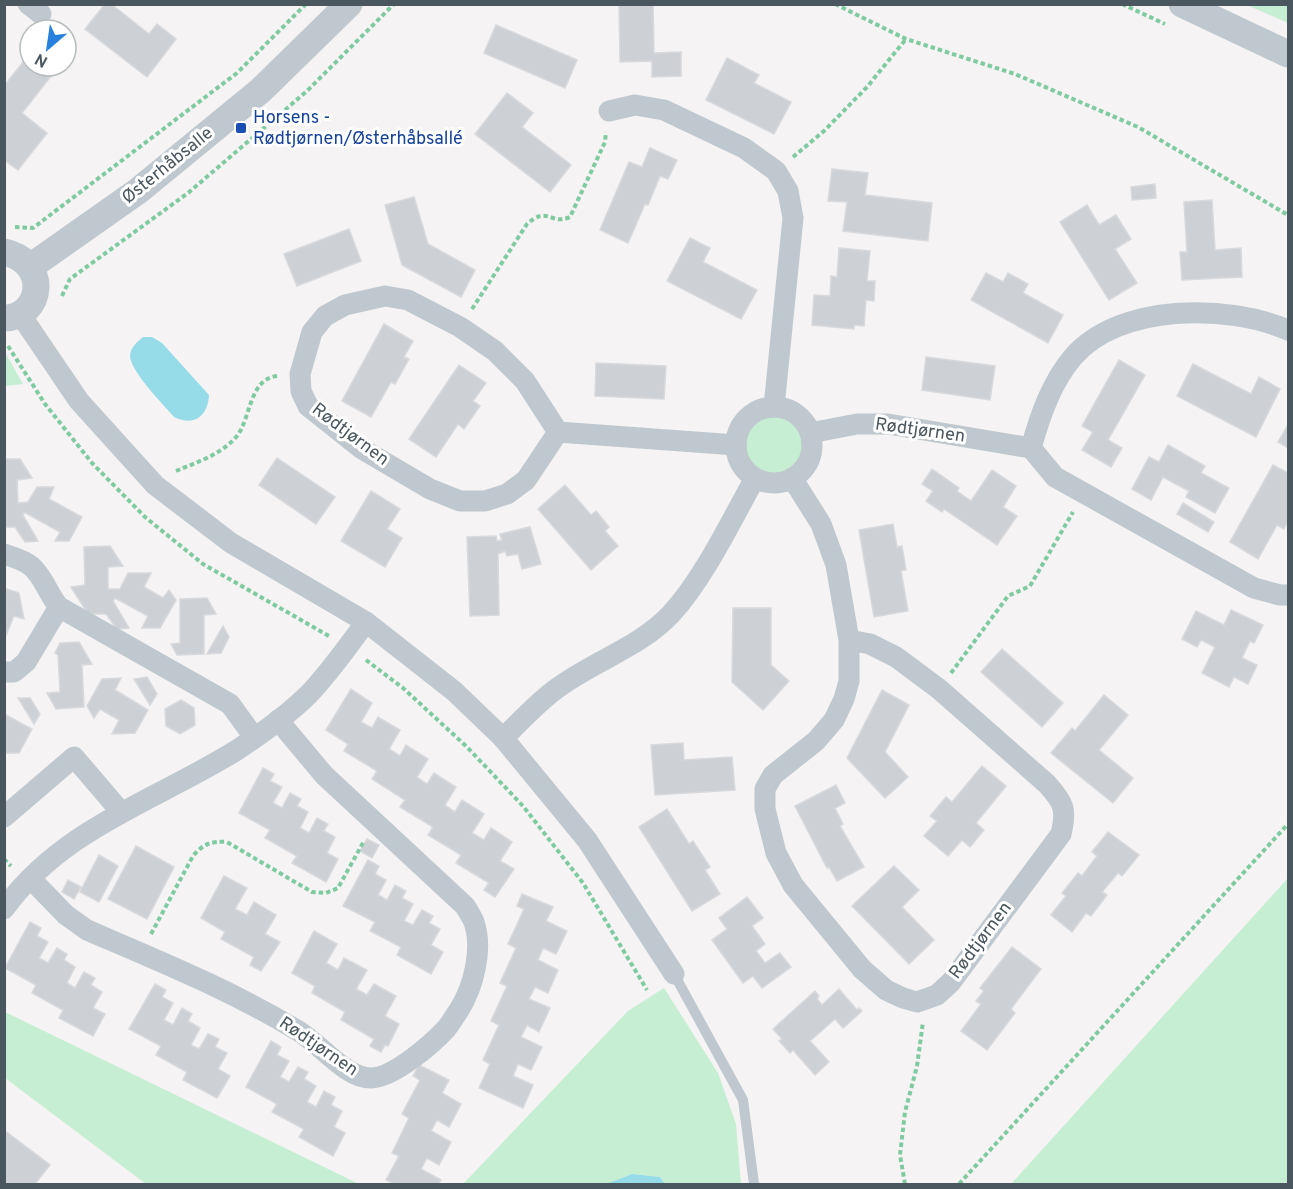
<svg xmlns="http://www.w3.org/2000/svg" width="1293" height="1189" viewBox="0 0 1293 1189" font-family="Overpass,sans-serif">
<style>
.green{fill:#c6eed3}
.water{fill:#96dce8}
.building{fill:#cdd0d5;stroke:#d7d9dd;stroke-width:1.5}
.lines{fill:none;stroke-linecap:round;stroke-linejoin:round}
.path{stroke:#7fcba1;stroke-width:4;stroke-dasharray:4.5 3;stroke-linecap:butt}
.service{stroke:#bfc8ce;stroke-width:10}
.minor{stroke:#bfc8ce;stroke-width:21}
.tertiary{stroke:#bfc8ce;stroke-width:27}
.transit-dot{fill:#1a4fb4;stroke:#fff;stroke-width:2}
.labels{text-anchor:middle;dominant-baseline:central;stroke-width:6;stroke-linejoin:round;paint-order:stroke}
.transit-label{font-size:18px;fill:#164399;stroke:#fff;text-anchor:start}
.street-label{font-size:18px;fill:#4b575f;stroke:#fff}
</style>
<rect width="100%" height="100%" fill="#f5f3f3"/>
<g class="green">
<polygon points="1247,5 1288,5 1288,23"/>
<polygon points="4,354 6,354 23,384 5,386"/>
<circle cx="774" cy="445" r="29"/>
<polygon points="1288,878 1288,1184 1011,1184"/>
<polygon points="664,988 718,1073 736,1124 741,1184 665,1184 660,1177 632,1174 606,1184 463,1184 628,1011"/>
<polygon points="4,1012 5,1012 359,1184 146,1184 5,1078"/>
</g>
<g class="water">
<path d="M143,337h9l10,6 47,52c-1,21 -15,32 -35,22 -11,-13 -43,-45 -44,-61 0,-8 7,-14 13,-19z"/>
<polygon points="632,1174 660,1177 665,1184 606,1184"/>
</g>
<g class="building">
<polygon points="105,4 111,4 149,34 157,24 176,39 147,77 85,29"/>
<polygon points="619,4 653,4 654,53 681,52 681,76 652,77 652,61 620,62"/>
<polygon points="496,25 577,60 565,88 484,53"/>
<polygon points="28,56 30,66 40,66 52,75 22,113 47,133 18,170 4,160 4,86"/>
<polygon points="727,58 759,75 754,83 791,102 774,134 706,100"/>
<polygon points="507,93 533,113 522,127 571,165 550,192 475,134"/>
<polygon points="650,148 677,160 668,179 660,176 648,205 645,204 628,243 600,230 629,162 642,167"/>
<polygon points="832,169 868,173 865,195 932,203 928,241 843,231 847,202 828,201"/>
<polygon points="1155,184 1156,198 1132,200 1131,187"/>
<polygon points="414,197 428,244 475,270 461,297 402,265 385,205"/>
<polygon points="1212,200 1215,250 1241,248 1242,277 1182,280 1180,252 1187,252 1184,202"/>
<polygon points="1087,205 1099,225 1116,215 1131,239 1115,249 1137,283 1109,300 1060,222"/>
<polygon points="349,229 361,261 297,286 284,254"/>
<polygon points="690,238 710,248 703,262 757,290 741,319 667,281"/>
<polygon points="839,248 870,251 867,281 875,281 874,301 866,300 864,326 854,325 854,329 812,325 814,295 830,296 831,276 837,277"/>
<polygon points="986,273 1003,282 1008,273 1028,284 1023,293 1063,315 1048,343 971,300"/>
<polygon points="384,324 413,341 404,357 409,359 395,384 391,382 371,417 342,401"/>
<polygon points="926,357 995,366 990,400 922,390"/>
<polygon points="1119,360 1145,375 1108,440 1122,448 1111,467 1082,450 1093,432 1082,426"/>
<polygon points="596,363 666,366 664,399 595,396"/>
<polygon points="1193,364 1251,394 1259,377 1280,389 1256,437 1177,396"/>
<polygon points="459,365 486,383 473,401 480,406 464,429 458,424 436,457 409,439"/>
<polygon points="1288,425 1288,448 1278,442"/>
<polygon points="1168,445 1205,466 1201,473 1229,488 1215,513 1186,497 1189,491 1163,477 1151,500 1132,489 1149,457 1159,462"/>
<polygon points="277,458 335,497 316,524 259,485"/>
<polygon points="4,459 20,459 32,478 17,480 18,503 28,502 37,487 54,487 49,499 82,517 69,541 55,541 60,532 24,512 23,515 38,541 25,542 15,527 4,527"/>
<polygon points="1273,465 1288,473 1288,521 1284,529 1277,525 1258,559 1230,542"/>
<polygon points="932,469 959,488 957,491 971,501 992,470 1016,486 1003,507 1017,516 997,545 944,509 942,512 926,501 933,491 922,484"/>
<polygon points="565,485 591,515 596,511 609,527 605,531 618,546 591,570 538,509"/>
<polygon points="371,491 400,509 387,529 402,538 385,567 341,541"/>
<polygon points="1183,503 1214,522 1208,532 1177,514"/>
<polygon points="893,524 897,547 902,546 906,570 901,571 908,611 874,617 859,530"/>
<polygon points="530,527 541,564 522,569 518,554 507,556 505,551 498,554 499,615 470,616 467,537 496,536 497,541 502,540 500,534"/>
<polygon points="110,546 123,566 108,567 108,589 120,589 128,573 151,573 144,587 163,598 169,590 176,600 160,628 142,628 148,616 115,598 113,601 129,628 117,629 106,614 88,614 71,587 85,585 84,547"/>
<polygon points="4,588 19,593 24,619 14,616 4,640"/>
<polygon points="207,598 216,614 204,615 204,654 177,655 171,644 180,643 180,599"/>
<polygon points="733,608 771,608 771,665 789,681 763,710 732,682"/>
<polygon points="1231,610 1263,625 1254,643 1250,641 1242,658 1257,665 1248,684 1234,677 1229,687 1202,673 1215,647 1201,640 1197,647 1182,639 1196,611 1224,625"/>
<polygon points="223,626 229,637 221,653 207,654"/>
<polygon points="79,642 92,664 82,665 84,707 56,709 47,693 60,692 58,655 55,653 60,643"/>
<polygon points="1002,649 1063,703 1042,727 981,672"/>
<polygon points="147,677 157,694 150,705 134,679"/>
<polygon points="121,678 115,690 148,710 135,733 112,734 119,720 100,709 94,718 87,706 102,679"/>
<polygon points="351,689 372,703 361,722 372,728 378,717 400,730 389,749 400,756 406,745 428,759 417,777 427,784 434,773 456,787 445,805 455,812 462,800 484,814 472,833 484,840 491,828 512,842 500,861 514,869 495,897 484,890 489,883 456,863 461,855 428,835 433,827 400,807 405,800 372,779 377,771 344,751 348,744 326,730"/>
<polygon points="882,690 909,705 885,752 908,777 885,798 847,758"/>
<polygon points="1104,695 1128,715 1099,750 1133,778 1113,803 1051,753 1072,728 1075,731"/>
<polygon points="18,698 30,698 40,714 34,724"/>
<polygon points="181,700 194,708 195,725 180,734 166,726 165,709"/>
<polygon points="4,714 32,729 19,753 4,753"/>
<polygon points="683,743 684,760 732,757 735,790 655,795 651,745"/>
<polygon points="982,766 1006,786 976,823 984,830 970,847 962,840 948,856 924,836 937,821 930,816 946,797 952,802"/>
<polygon points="263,768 274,774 270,781 282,787 273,803 282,808 290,793 301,799 297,806 308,812 300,828 309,833 317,818 328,824 324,831 335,837 327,853 338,859 326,882 292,863 297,856 265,838 270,830 239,813"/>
<polygon points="836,785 845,803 835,808 843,824 840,826 864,867 837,881 829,867 827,868 795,806"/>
<polygon points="667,809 689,844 693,841 710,867 705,870 720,894 692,911 639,827"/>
<polygon points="1108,832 1139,855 1122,876 1118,873 1102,892 1107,895 1091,916 1086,913 1072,932 1051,915 1066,896 1062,893 1078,873 1082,876 1097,856 1092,852"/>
<polygon points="367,839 379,845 372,858 360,851"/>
<polygon points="136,846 174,867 147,919 108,899"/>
<polygon points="99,855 118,866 99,902 80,892"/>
<polygon points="368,860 379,866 375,874 386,880 378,895 387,900 395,885 406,891 402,898 413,904 404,921 413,925 422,910 433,916 429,923 440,929 431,945 443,952 431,974 397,955 401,947 370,931 375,922 343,906"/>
<polygon points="894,866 919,890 902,907 934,940 909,964 852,906"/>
<polygon points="224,876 247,888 235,909 247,915 254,902 276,915 265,934 280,942 261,971 250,965 254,957 221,939 225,932 201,918"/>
<polygon points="68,880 81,887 74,899 62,892"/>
<polygon points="522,894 553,907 546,921 567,931 556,954 543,948 538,960 558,970 548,993 535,987 529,999 550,1008 539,1032 527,1025 521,1037 542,1047 531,1070 518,1064 513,1076 533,1085 523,1108 479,1088 490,1064 483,1060 499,1025 491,1021 507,986 500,983 516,948 508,944 524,909 517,906"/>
<polygon points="747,897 763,918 752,926 765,944 756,951 765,963 780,953 791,967 762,988 753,976 743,983 712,940 727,929 719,918"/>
<polygon points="30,922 41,928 37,936 48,942 39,958 48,963 57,948 67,954 64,960 75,967 67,983 75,988 84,972 95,978 91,985 102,992 93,1008 105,1014 93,1036 59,1018 63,1010 32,993 36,985 5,968"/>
<polygon points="314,931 337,944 326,963 338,970 344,958 367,970 356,989 367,995 374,984 396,996 385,1016 399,1024 388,1046 385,1045 381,1052 370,1046 374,1039 341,1020 345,1012 312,993 315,986 292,973"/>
<polygon points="1012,947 1041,969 1011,1009 1015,1013 987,1050 961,1031 981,1004 976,1001 984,991 980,988"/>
<polygon points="155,984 166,990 162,997 173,1003 164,1020 173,1025 182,1008 192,1014 188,1021 200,1028 191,1045 199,1049 208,1034 219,1039 215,1047 227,1053 218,1069 230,1076 217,1098 183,1080 187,1072 156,1055 161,1046 129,1029"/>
<polygon points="839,989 857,1010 859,1008 862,1011 843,1028 835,1019 810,1041 829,1062 815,1075 793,1050 790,1053 779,1041 782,1039 773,1029 815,991 819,996 817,999 822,1005"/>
<polygon points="271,1041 281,1047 277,1055 289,1061 280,1077 289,1082 298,1067 308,1072 304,1079 316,1086 307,1102 316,1107 324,1091 335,1097 331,1105 342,1111 334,1127 345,1133 333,1156 299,1137 304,1129 272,1112 277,1104 246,1087"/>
<polygon points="419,1065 449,1080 442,1093 461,1104 449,1127 437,1120 431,1131 451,1142 439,1165 427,1158 421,1169 441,1180 438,1184 395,1184 386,1180 399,1156 392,1153 409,1118 402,1114 420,1080 413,1076"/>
<polygon points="4,1130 50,1165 35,1184 4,1184"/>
</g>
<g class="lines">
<g class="path">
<polyline points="835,4 906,39 1015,74 1138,127 1288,215"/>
<polyline points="1122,4 1165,24"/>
<polyline points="793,157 824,131 867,87 906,39"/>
<polyline points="15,227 33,228 237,73 306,4"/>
<polyline points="62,296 70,279 188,193 307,91 394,4"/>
<path d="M472,309l55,-85c21,-19 24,2 43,-7l35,-75 1,-10"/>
<polyline points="8,346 45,404 92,463 145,517 203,564 329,636"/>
<path d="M176,471c21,-9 45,-16 61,-35 14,-18 12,-57 40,-60"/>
<polyline points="366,660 403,688 466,746 523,806 583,883 647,990"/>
<polyline points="951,673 1008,596 1030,586 1073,512"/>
<polyline points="4,859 11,866"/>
<path d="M151,934l42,-78c10,-12 18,-15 34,-14l85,50 14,1 12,-5 26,-47"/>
<polyline points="905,1184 900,1155 905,1112 917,1066 923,1022"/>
<polyline points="959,1184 1288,824"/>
</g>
<polyline class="service" points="674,974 743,1100 754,1184"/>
<g class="minor">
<polyline points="28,4 41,14"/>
<polyline points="609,111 635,105 664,110 744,148 776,171 788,191 793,218 774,407"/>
<polyline points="20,314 79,401 155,485 231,543 366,622 454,691 503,738 587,840 674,974"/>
<circle cx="774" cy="445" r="38"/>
<polyline points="558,432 525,381 495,351 460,327 408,300 385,296 345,305 325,316 312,332 300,374 301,391 308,406 362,449 430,489 460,501 485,501 507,494 526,480 558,432 736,445"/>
<polyline points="810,433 857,424 888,424 1031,448 1055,477 1254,588 1280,595 1288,595"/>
<path d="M1031,448c9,-32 20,-65 42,-91 47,-54 155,-53 215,-27"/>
<path d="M792,478l29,46 15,41 13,75v41l-5,18 -10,21 -18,21 -43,34 -8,14v20l11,44 17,32 69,84 24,21 17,8 14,4 20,-7 14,-13 110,-148c6,-25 3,-31 -14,-50l-108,-95 -43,-32 -26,-13 -21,-4"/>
<path d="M4,554c9,3 20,6 27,12 13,11 17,28 28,41l171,97 24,33"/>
<polyline points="4,672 14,672 26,662 59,607"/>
<path d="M503,738c17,-16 34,-35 53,-49 37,-28 83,-41 115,-75 33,-36 60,-93 84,-136"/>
<polyline points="4,817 74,757 121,812"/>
<path d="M31,879l35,36 21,15c72,31 146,61 213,102 22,14 46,46 71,46 22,0 61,-34 75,-49 5,-6 9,-13 13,-19 15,-24 24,-61 15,-88 -2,-5 -6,-11 -9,-16l-141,-131 -46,-55"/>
<path d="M4,909c58,-81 153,-109 233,-159 24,-16 52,-36 72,-56 21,-22 39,-48 57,-72"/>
</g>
<g class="tertiary">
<polyline points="1182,4 1288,54"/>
<path d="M4,252c46,10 39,65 0,66"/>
<polyline points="30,267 138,191 260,91 349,4"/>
</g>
</g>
<rect class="transit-dot" x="235" y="122" width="12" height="12" rx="3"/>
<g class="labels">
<g class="transit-label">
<text x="253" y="118">Horsens -<tspan x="253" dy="21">Rødtjørnen/Østerhåbsallé</tspan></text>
</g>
<g class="street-label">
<text transform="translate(168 166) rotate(-39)">Østerhåbsalle</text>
<text transform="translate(920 431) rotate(8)">Rødtjørnen</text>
<text transform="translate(350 435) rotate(37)">Rødtjørnen</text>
<text transform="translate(981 941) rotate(-53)">Rødtjørnen</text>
<text transform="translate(318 1047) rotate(34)">Rødtjørnen</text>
</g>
</g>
<rect width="1293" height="1189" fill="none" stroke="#4b575f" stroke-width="12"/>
<g transform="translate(48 48) rotate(209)"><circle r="28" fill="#ffffff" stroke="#b7bcbf" stroke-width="1.5"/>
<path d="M0-4.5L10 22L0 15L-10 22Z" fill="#2780db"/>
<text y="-9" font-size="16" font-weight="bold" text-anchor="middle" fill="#4b575f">N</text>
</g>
</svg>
